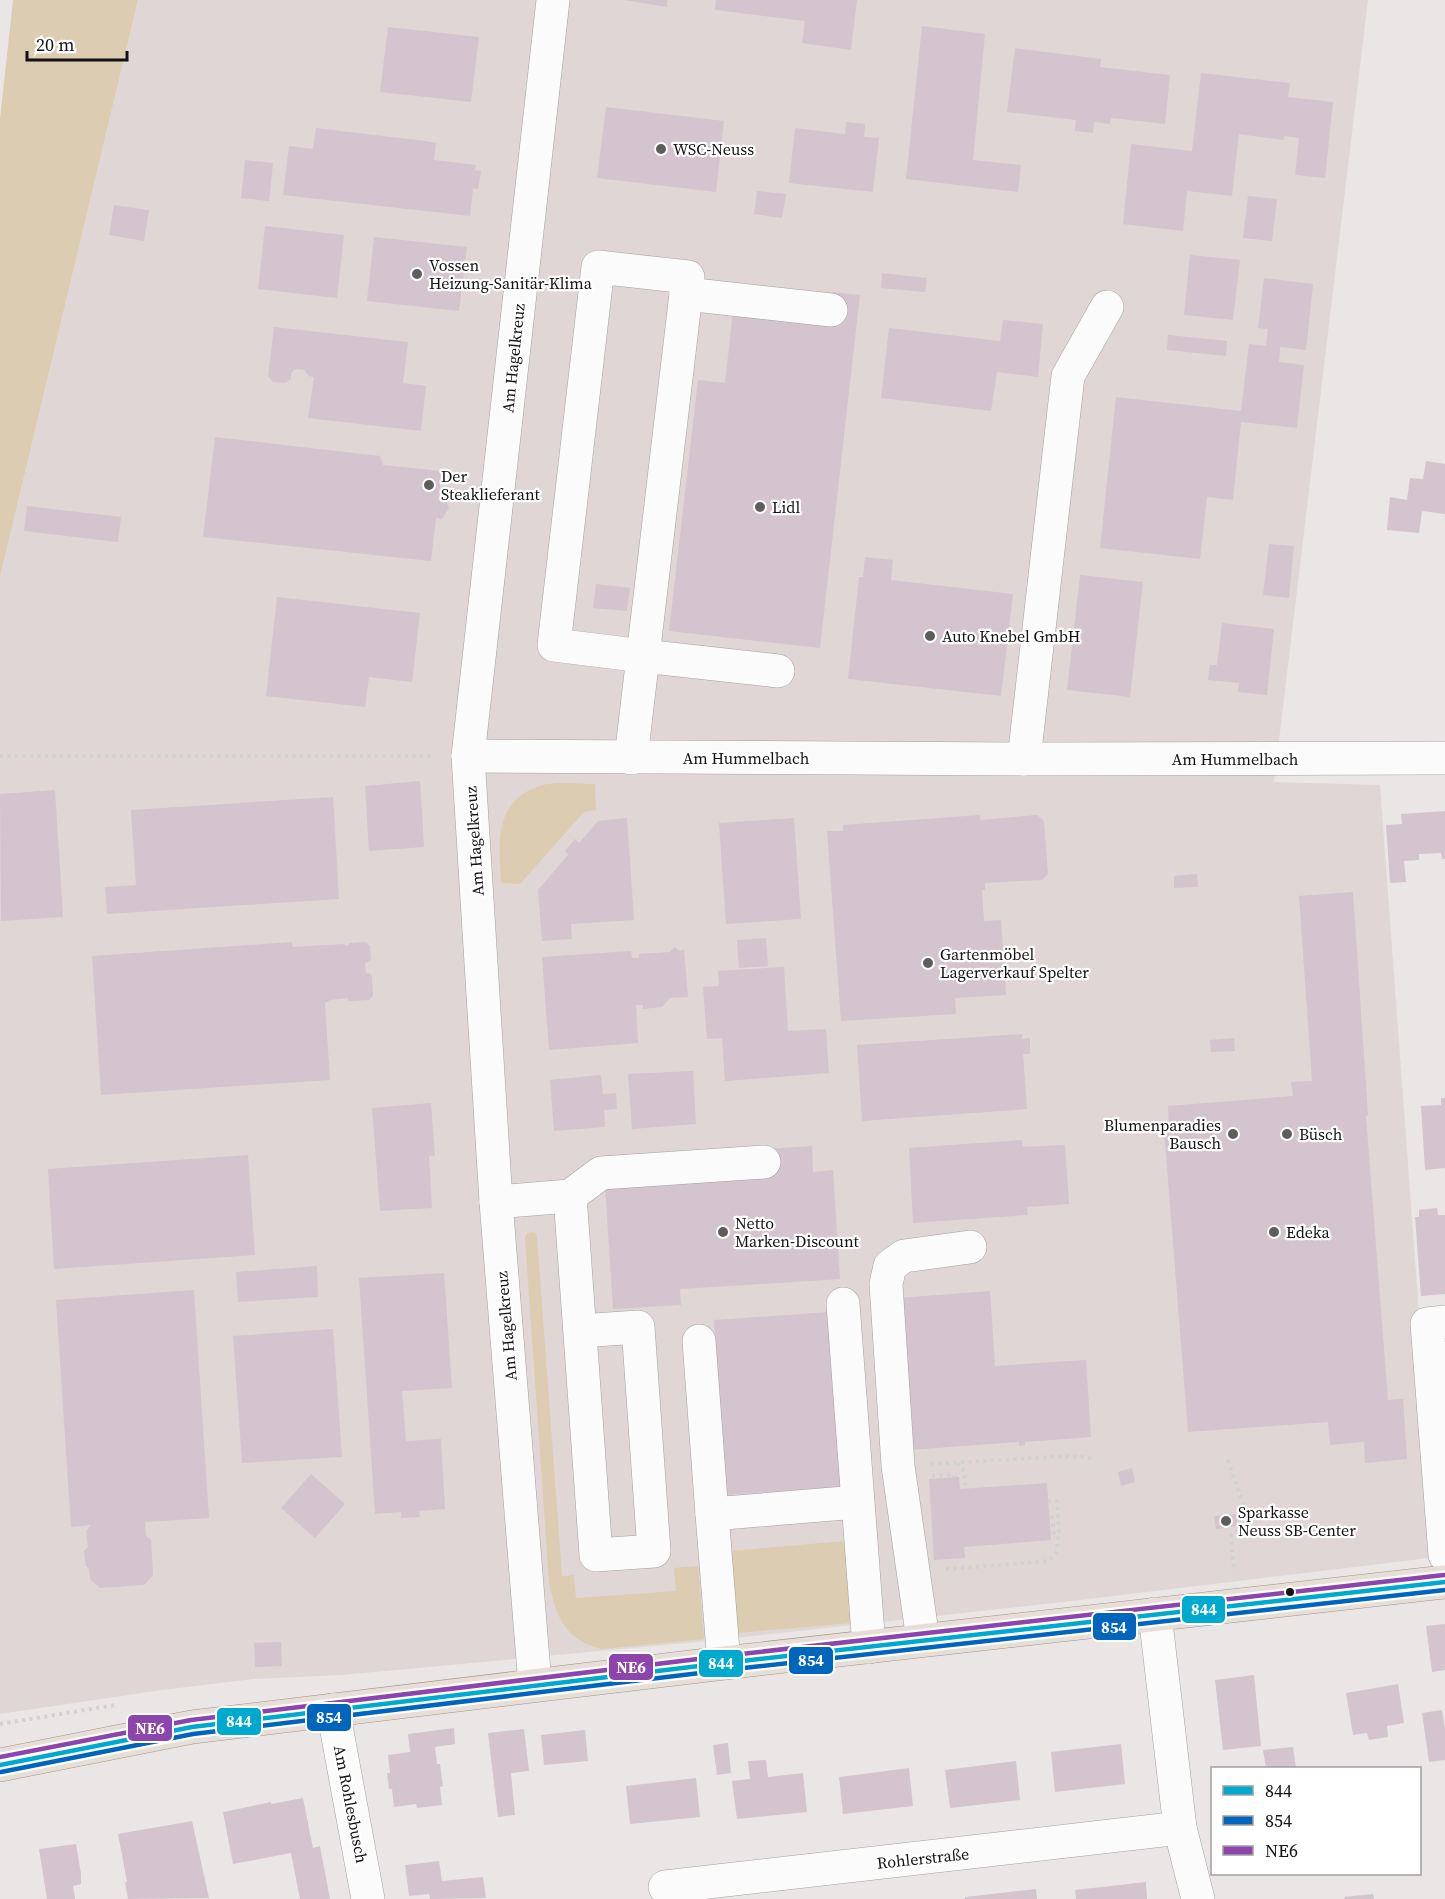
<svg xmlns="http://www.w3.org/2000/svg" width="1445" height="1899" viewBox="0 0 1445 1899" font-family="'Source Serif 4',serif">
<style>
.built{fill:#e0d6d6}
.green{fill:#dcccb2}
.building{fill:#d4c4cd}
.lines{fill:none;stroke-linecap:round;stroke-linejoin:round}
.minor-casing{stroke:#a2a0a0;stroke-width:34}
.major-casing{stroke:#a49386;stroke-width:34}
.path{stroke:#d1d1d1;stroke-width:4;stroke-dasharray:3 4.5;stroke-linecap:butt}
.minor{stroke:#fcfbfb;stroke-width:33}
.major{stroke:#e7ded7;stroke-width:33}
.bus-1-casing{stroke:#fff;stroke-width:9}
.bus-2-casing{stroke:#fff;stroke-width:9}
.bus-3-casing{stroke:#fff;stroke-width:9}
.bus-1{stroke:#00a9ce;stroke-width:4.5}
.bus-2{stroke:#0065bd;stroke-width:4.5}
.bus-3{stroke:#8e44ad;stroke-width:4.5}
.poi-dot{fill:#5f5c5c;stroke:#fff;stroke-width:2}
.bus-dot{fill:#141112;stroke:#fff;stroke-width:2}
.labels{text-anchor:middle;dominant-baseline:central;stroke-width:4.5;stroke-linejoin:round;paint-order:stroke}
.poi-label{font-size:16px;fill:#141112;stroke:#fff;text-anchor:start}
.street-label{font-size:16px;fill:#141112;stroke:#fff}
.line-badge{stroke:#fff;stroke-width:2}
.badge-label{font-size:16px;text-anchor:middle;font-weight:bold;fill:#fff}
</style>
<rect width="100%" height="100%" fill="#eae6e6"/>
<polygon class="built" points="138,0 1368,0 1274,782 1380,785 1437,1557 1072,1601 708,1641 342,1675 254,1679 162,1690 0,1714 0,577"/>
<g class="green">
<polygon points="13,0 138,0 0,577 0,119"/>
<path d="M595,784l1,26 -12,2 -64,72 -19,-1c-2,-41 -8,-84 42,-98 16,-4 36,-1 52,-1z"/>
<path d="M535,1232l2,5 25,339 12,-1 2,23 100,-7 -2,-23 24,-2 6,73 -102,10c-37,-9 -46,-32 -53,-67l-24,-344 2,-5z"/>
<polygon points="845,1541 852,1623 737,1633 730,1551"/>
</g>
<g class="building">
<polygon points="624,0 667,0 667,7"/>
<polygon points="716,0 857,0 851,50 802,43 805,21 715,10"/>
<polygon points="922,26 985,34 973,160 1021,165 1018,192 906,179"/>
<polygon points="388,27 479,37 471,102 380,92"/>
<polygon points="1015,48 1101,59 1100,67 1170,75 1165,124 1111,118 1110,124 1094,122 1093,133 1075,131 1076,120 1007,112"/>
<polygon points="1201,73 1290,83 1288,97 1333,102 1325,178 1295,175 1299,138 1284,136 1284,140 1239,134 1232,196 1187,191 1183,231 1123,224 1131,144 1192,151"/>
<polygon points="606,107 724,121 716,192 597,178"/>
<polygon points="846,122 865,124 864,137 879,138 873,192 789,183 795,128 845,134"/>
<polygon points="316,128 425,141 436,143 434,160 476,165 475,170 481,171 478,189 473,188 470,216 283,195 289,146 313,149"/>
<polygon points="245,160 273,163 269,201 241,198"/>
<polygon points="757,191 786,194 782,218 754,214"/>
<polygon points="1248,196 1277,199 1272,241 1243,238"/>
<polygon points="114,205 149,210 144,241 109,235"/>
<polygon points="265,226 344,235 337,298 258,289"/>
<polygon points="374,237 467,247 459,311 367,301"/>
<polygon points="1190,255 1240,260 1233,320 1184,315"/>
<polygon points="882,273 927,278 925,292 881,288"/>
<polygon points="1264,278 1313,284 1306,350 1280,347 1279,362 1304,365 1297,428 1241,422 1233,500 1207,497 1200,559 1100,548 1116,397 1241,411 1249,344 1266,346 1268,329 1258,328"/>
<polygon points="832,292 860,295 820,648 669,631 698,380 725,383 733,311 830,322"/>
<polygon points="1003,320 1043,324 1038,377 997,372 991,411 881,398 889,328 1000,341"/>
<polygon points="274,327 408,342 403,383 426,386 421,431 308,418 314,377 309,376 304,370 295,369 291,373 291,379 285,383 273,382 268,376"/>
<polygon points="1168,335 1227,341 1226,356 1167,350"/>
<polygon points="215,437 380,456 383,465 441,471 439,496 444,496 449,508 442,519 436,518 431,561 203,537"/>
<polygon points="1426,461 1445,464 1445,514 1422,511 1419,533 1387,530 1390,497 1407,500 1410,478 1423,479"/>
<polygon points="27,506 121,517 118,542 24,531"/>
<polygon points="1269,544 1294,546 1289,598 1263,595"/>
<polygon points="865,557 893,560 891,580 1013,594 1001,696 848,679 859,577 863,577"/>
<polygon points="1080,575 1143,582 1130,697 1067,690"/>
<polygon points="596,584 630,588 627,611 593,608"/>
<polygon points="277,597 420,613 412,682 369,677 365,707 266,696"/>
<polygon points="1222,623 1274,629 1267,695 1238,692 1239,683 1208,680 1210,665 1217,665"/>
<polygon points="420,781 424,847 369,851 365,786"/>
<polygon points="55,790 63,917 1,921 0,794"/>
<polygon points="333,797 339,899 107,914 105,887 136,885 131,810"/>
<polygon points="1445,811 1445,859 1442,859 1441,853 1419,854 1419,860 1404,861 1406,882 1390,883 1386,825 1402,824 1401,814"/>
<polygon points="980,815 980,820 1037,815 1044,821 1048,874 1042,880 985,883 985,890 982,890 984,921 1001,920 1006,995 955,998 956,1014 841,1021 827,831 843,831 843,825"/>
<polygon points="627,818 634,920 571,924 572,939 542,941 538,890 568,855 565,851 575,839 579,843 598,821"/>
<polygon points="794,818 801,919 726,924 719,823"/>
<polygon points="1197,874 1198,887 1174,888 1174,876"/>
<polygon points="1353,892 1368,1115 1366,1116 1388,1400 1403,1399 1407,1459 1365,1463 1364,1442 1330,1445 1328,1422 1188,1432 1164,1130 1169,1130 1168,1106 1293,1096 1291,1082 1312,1081 1299,896"/>
<polygon points="766,938 768,966 739,968 737,940"/>
<polygon points="292,942 293,947 344,944 347,946 350,943 366,942 370,946 371,960 365,963 366,973 369,973 372,976 373,996 369,1000 349,1001 347,998 330,1000 325,1003 330,1080 101,1095 92,956"/>
<polygon points="674,947 680,951 684,950 688,997 670,998 662,1007 643,1009 643,1005 636,1005 638,1043 549,1050 542,957 631,951 632,958 639,958 639,954 670,952"/>
<polygon points="784,967 788,1031 826,1029 829,1073 725,1081 722,1038 707,1039 703,987 719,986 718,971"/>
<polygon points="1022,1034 1022,1039 1030,1038 1030,1054 1023,1054 1027,1109 862,1121 857,1045"/>
<polygon points="1234,1038 1235,1051 1211,1052 1210,1040"/>
<polygon points="693,1071 696,1124 632,1129 628,1074"/>
<polygon points="601,1075 603,1094 616,1093 617,1109 604,1110 605,1127 554,1131 550,1080"/>
<polygon points="1441,1098 1445,1098 1445,1168 1425,1170 1421,1106 1441,1105"/>
<polygon points="431,1103 435,1156 429,1156 432,1208 380,1211 372,1108"/>
<polygon points="1022,1140 1023,1147 1065,1145 1069,1204 1027,1207 1028,1215 913,1223 909,1148"/>
<polygon points="812,1146 813,1172 833,1170 840,1279 680,1289 681,1305 613,1309 605,1186 766,1149"/>
<polygon points="248,1155 255,1255 54,1269 48,1169"/>
<polygon points="1437,1208 1438,1215 1445,1215 1445,1294 1421,1296 1415,1217 1419,1217 1419,1210"/>
<polygon points="317,1266 318,1297 238,1302 236,1272"/>
<polygon points="444,1273 452,1388 402,1391 406,1441 441,1439 445,1509 419,1511 420,1517 401,1518 401,1512 375,1514 359,1278"/>
<polygon points="194,1290 209,1518 145,1522 146,1536 151,1540 153,1575 144,1585 100,1588 90,1579 89,1569 86,1566 84,1551 88,1547 86,1531 91,1525 71,1527 56,1300"/>
<polygon points="990,1291 995,1366 1086,1360 1091,1437 1025,1442 1025,1445 1019,1446 1019,1442 909,1450 899,1298"/>
<polygon points="829,1312 841,1487 725,1495 714,1320"/>
<polygon points="333,1329 342,1457 242,1463 233,1336"/>
<polygon points="1132,1468 1135,1482 1121,1486 1118,1472"/>
<polygon points="311,1474 345,1504 315,1538 281,1508"/>
<polygon points="959,1477 960,1489 1047,1483 1051,1540 964,1547 965,1558 934,1560 929,1479"/>
<polygon points="1236,1514 1238,1526 1216,1529 1214,1516"/>
<polygon points="1445,1624 1445,1670 1432,1672 1426,1626"/>
<polygon points="281,1642 282,1666 255,1667 254,1643"/>
<polygon points="1254,1675 1261,1746 1223,1750 1215,1680"/>
<polygon points="1398,1684 1404,1723 1387,1726 1388,1737 1369,1740 1367,1733 1353,1735 1346,1693"/>
<polygon points="1442,1710 1445,1729 1445,1760 1429,1762 1422,1713"/>
<polygon points="454,1728 455,1744 435,1747 437,1764 440,1764 443,1786 440,1787 442,1805 417,1808 416,1804 394,1807 392,1789 389,1789 387,1773 390,1773 388,1755 410,1752 408,1734"/>
<polygon points="524,1729 529,1771 511,1773 515,1815 498,1817 488,1733"/>
<polygon points="585,1730 588,1761 544,1765 541,1735"/>
<polygon points="728,1743 731,1773 717,1775 713,1745"/>
<polygon points="1121,1744 1125,1784 1055,1792 1051,1752"/>
<polygon points="1293,1747 1296,1768 1266,1768 1263,1750"/>
<polygon points="766,1760 768,1777 803,1773 807,1812 737,1819 732,1781 750,1779 748,1761"/>
<polygon points="1016,1761 1020,1800 950,1808 945,1770"/>
<polygon points="909,1768 913,1806 843,1814 839,1777"/>
<polygon points="696,1778 700,1817 630,1824 626,1786"/>
<polygon points="303,1798 313,1848 320,1846 330,1899 300,1899 291,1853 233,1864 223,1812 271,1802 271,1804"/>
<polygon points="192,1821 209,1898 128,1899 125,1882 127,1882 118,1834"/>
<polygon points="76,1844 81,1874 81,1884 73,1886 75,1899 47,1899 39,1849"/>
<polygon points="439,1861 442,1881 483,1877 486,1898 430,1899 429,1894 409,1896 405,1865"/>
<polygon points="1146,1882 1147,1899 1076,1899 1075,1890"/>
<polygon points="1036,1889 1037,1899 965,1899 965,1897"/>
<polygon points="1373,1894 1374,1899 1345,1899 1344,1897"/>
</g>
<g class="lines">
<g class="minor-casing">
<g id="minor">
<polygon points="598,267 688,277 643,656 554,645"/>
<polyline points="686,294 831,310"/>
<polyline points="468,756 1024,759 1445,758"/>
<polyline points="631,758 643,656 778,671"/>
<polyline points="1024,759 1068,376 1107,307"/>
<polyline points="570,1196 596,1555 654,1551 638,1327 580,1331"/>
<polyline points="496,1202 570,1196 601,1173 764,1162"/>
<polyline points="843,1304 869,1647"/>
<polyline points="1445,1322 1427,1324 1445,1555"/>
<polyline points="699,1341 712,1514"/>
<polyline points="1155,1614 1180,1828 1198,1899"/>
<polyline points="923,1640 898,1466 886,1284 890,1266 904,1256 970,1247"/>
<polyline points="724,1663 712,1514 857,1502"/>
<polyline points="535,1685 496,1202 468,756 553,0"/>
<polyline points="333,1710 368,1899"/>
<polyline points="665,1887 1180,1828"/>
</g>
</g>
<g class="major-casing">
<polyline id="major" points="0,1765 192,1727 724,1663 1445,1582"/>
</g>
<g class="path">
<polyline points="0,756 434,756"/>
<polyline points="1228,1460 1243,1504 1246,1532 1231,1534 1234,1572"/>
<polyline points="957,1463 964,1471 966,1489"/>
<polyline points="931,1464 1068,1456 1092,1458"/>
<polyline points="932,1476 954,1475 954,1477"/>
<polyline points="1048,1501 1057,1501 1059,1533 1054,1533 1052,1517 1050,1517"/>
<polyline points="946,1569 1049,1561 1056,1553 1059,1533"/>
<polyline points="0,1724 115,1705"/>
</g>
<use href="#minor" class="minor"/>
<use href="#major" class="major"/>
<g class="bus-1-casing">
<polyline id="bus-1" points="0,1765 192,1727 724,1663 1445,1582"/>
</g>
<g class="bus-2-casing">
<polyline id="bus-2" points="1,1772 193,1734 725,1670 1445,1590"/>
</g>
<g class="bus-3-casing">
<polyline id="bus-3" points="0,1757 191,1720 723,1656 1444,1575"/>
</g>
<use href="#bus-1" class="bus-1"/>
<use href="#bus-2" class="bus-2"/>
<use href="#bus-3" class="bus-3"/>
</g>
<g class="poi-dot">
<circle cx="661" cy="149" r="6"/>
<circle cx="417" cy="274" r="6"/>
<circle cx="429" cy="485" r="6"/>
<circle cx="760" cy="507" r="6"/>
<circle cx="930" cy="636" r="6"/>
<circle cx="928" cy="963" r="6"/>
<circle cx="1233" cy="1134" r="6"/>
<circle cx="1287" cy="1134" r="6"/>
<circle cx="723" cy="1232" r="6"/>
<circle cx="1274" cy="1232" r="6"/>
<circle cx="1226" cy="1521" r="6"/>
</g>
<circle class="bus-dot" cx="1290" cy="1592" r="5"/>
<g class="labels">
<g class="poi-label">
<text x="673" y="149">WSC-Neuss</text>
<text x="429" y="265">Vossen<tspan x="429" dy="18">Heizung-Sanitär-Klima</tspan></text>
<text x="441" y="476">Der<tspan x="441" dy="18">Steaklieferant</tspan></text>
<text x="772" y="507">Lidl</text>
<text x="942" y="636">Auto Knebel GmbH</text>
<text x="940" y="954">Gartenmöbel<tspan x="940" dy="18">Lagerverkauf Spelter</tspan></text>
<text x="1221" y="1125" text-anchor="end">Blumenparadies<tspan x="1221" dy="18">Bausch</tspan></text>
<text x="1299" y="1134">Büsch</text>
<text x="735" y="1223">Netto<tspan x="735" dy="18">Marken-Discount</tspan></text>
<text x="1286" y="1232">Edeka</text>
<text x="1238" y="1512">Sparkasse<tspan x="1238" dy="18">Neuss SB-Center</tspan></text>
</g>
<g class="street-label">
<text transform="translate(513 358) rotate(-84)">Am Hagelkreuz</text>
<text x="746" y="758">Am Hummelbach</text>
<text x="1235" y="759">Am Hummelbach</text>
<text transform="translate(474 841) rotate(-94)">Am Hagelkreuz</text>
<text transform="translate(506 1326) rotate(-95)">Am Hagelkreuz</text>
<text transform="translate(351 1804) rotate(79)">Am Rohlesbusch</text>
<text transform="translate(923 1858) rotate(-6)">Rohlerstraße</text>
</g>
</g>
<g class="line-badge">
<rect x="1181" y="1595" width="45" height="29" rx="6" fill="#00a9ce"/>
<rect x="1092" y="1612" width="45" height="29" rx="6" fill="#0065bd"/>
<rect x="788" y="1646" width="46" height="29" rx="6" fill="#0065bd"/>
<rect x="698" y="1649" width="46" height="29" rx="6" fill="#00a9ce"/>
<rect x="608" y="1653" width="46" height="28" rx="6" fill="#8e44ad"/>
<rect x="306" y="1703" width="46" height="29" rx="6" fill="#0065bd"/>
<rect x="216" y="1707" width="46" height="29" rx="6" fill="#00a9ce"/>
<rect x="127" y="1714" width="46" height="28" rx="6" fill="#8e44ad"/>
</g>
<g class="badge-label">
<text x="1204" y="1615">844</text>
<text x="1114" y="1633">854</text>
<text x="811" y="1666">854</text>
<text x="721" y="1669">844</text>
<text x="631" y="1673">NE6</text>
<text x="329" y="1723">854</text>
<text x="239" y="1727">844</text>
<text x="150" y="1734">NE6</text>
</g>
<rect x="1211" y="1767" width="210" height="108" fill="#ffffff" stroke="#a1a0a0" stroke-width="1.5"/>
<rect x="1223" y="1786" width="30" height="9" fill="#00a9ce" stroke="#a1a0a0" stroke-width="1.5"/>
<text x="1265" y="1797" font-size="18" fill="#141112">844</text>
<rect x="1223" y="1816" width="30" height="9" fill="#0065bd" stroke="#a1a0a0" stroke-width="1.5"/>
<text x="1265" y="1827" font-size="18" fill="#141112">854</text>
<rect x="1223" y="1846" width="30" height="9" fill="#8e44ad" stroke="#a1a0a0" stroke-width="1.5"/>
<text x="1265" y="1857" font-size="18" fill="#141112">NE6</text>
<path d="M27 51v9h100v-9" fill="none" stroke="#141112" stroke-width="3"/>
<text x="36" y="51" font-size="18" fill="#141112" stroke="#ffffff" stroke-width="4.5" paint-order="stroke">20 m</text>
</svg>
